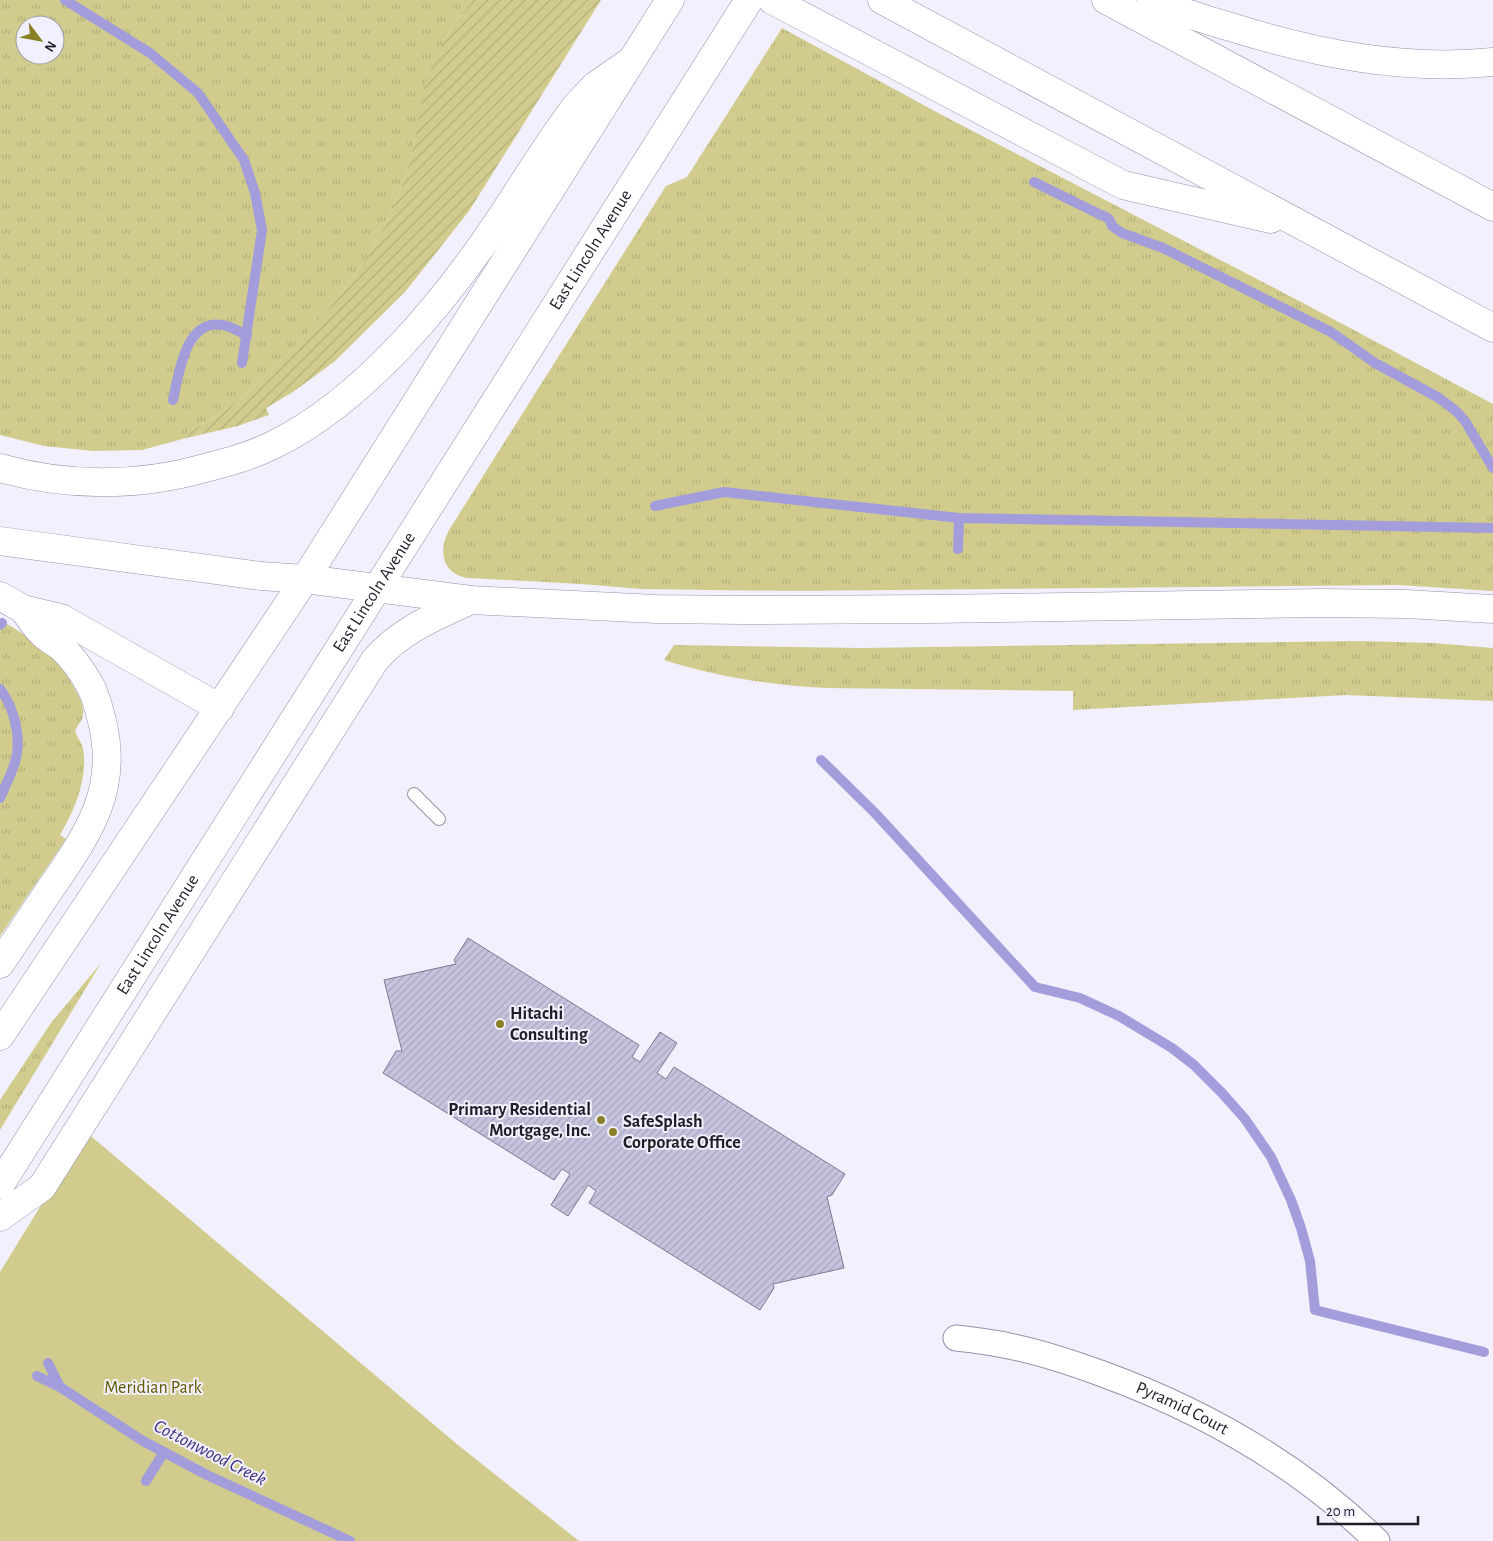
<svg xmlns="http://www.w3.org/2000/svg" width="1493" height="1541" viewBox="0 0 1493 1541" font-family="'Alegreya Sans',sans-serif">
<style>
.grass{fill:url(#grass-tufts);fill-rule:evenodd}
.park{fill:#d1cc8d}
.garden{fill:url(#garden-furrows)}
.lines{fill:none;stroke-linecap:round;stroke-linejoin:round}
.stream{stroke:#a49ddc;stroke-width:10}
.building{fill:url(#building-hatch);stroke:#7c7993}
.service-casing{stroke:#9492ac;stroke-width:14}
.minor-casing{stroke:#9492ac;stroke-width:27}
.primary-casing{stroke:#9492ac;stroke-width:29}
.motorway-casing{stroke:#9492ac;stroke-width:29}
.service{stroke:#fff;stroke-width:12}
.minor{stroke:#fff;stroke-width:25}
.primary{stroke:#fff;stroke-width:28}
.motorway{stroke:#fff;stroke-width:28}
.poi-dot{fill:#898028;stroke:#f1f0fc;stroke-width:2}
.labels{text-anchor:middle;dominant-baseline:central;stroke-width:4;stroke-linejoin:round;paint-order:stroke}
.street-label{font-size:18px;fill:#1f1e28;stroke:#f1f0fc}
.poi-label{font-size:18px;font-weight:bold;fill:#1f1e28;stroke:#f1f0fc;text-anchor:start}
.park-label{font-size:18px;fill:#615a01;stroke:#f1f0fc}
.water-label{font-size:19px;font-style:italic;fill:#43337e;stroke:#f1f0fc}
</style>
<defs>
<pattern id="grass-tufts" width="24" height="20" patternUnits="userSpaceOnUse" patternTransform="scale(1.25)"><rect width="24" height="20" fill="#d1cc8d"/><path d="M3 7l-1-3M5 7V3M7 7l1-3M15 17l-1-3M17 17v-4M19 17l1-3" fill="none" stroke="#b3af7a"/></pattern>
<pattern id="garden-furrows" width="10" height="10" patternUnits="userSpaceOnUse" patternTransform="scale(1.25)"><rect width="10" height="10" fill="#d1cc8d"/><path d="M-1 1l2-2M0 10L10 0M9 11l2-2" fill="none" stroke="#b3af7a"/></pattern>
<pattern id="building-hatch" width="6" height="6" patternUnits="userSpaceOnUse" patternTransform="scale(1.25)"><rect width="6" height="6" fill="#c5c3de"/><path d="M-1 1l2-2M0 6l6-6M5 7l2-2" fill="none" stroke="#a9a7be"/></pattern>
</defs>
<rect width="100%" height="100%" fill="#f1f0fc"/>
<g class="grass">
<path d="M0,0h473c-24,27 -42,60 -50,96 -6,26 -9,53 -17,78 -23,72 -70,132 -123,185 -29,29 -58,56 -96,73l-1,6 -44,12 -49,1 -49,-5 -44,-11zM25,25h30v30h-30z"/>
<path d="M782,28l158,86 363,189 190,101v187l-95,-6 -606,6 -150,-2 -61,-5 -113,-6c-26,-4 -30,-27 -19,-48l217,-344 21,-9z"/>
<path d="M0,620c31,17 58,37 75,69 4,8 9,16 8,25 0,6 -6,12 -8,17 2,6 7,12 8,18 5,29 -8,61 -23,86l6,4 -66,97z"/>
<path d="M1358,641l75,2 60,5v53l-147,-6 -273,15v-19l-247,-3c-55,-3 -109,-11 -162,-28l10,-15 186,3z"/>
<polygon points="101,963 0,1130 0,1100 51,1023"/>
</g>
<polygon class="park" points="86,1132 458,1445 579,1541 0,1541 0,1272"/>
<path class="garden" d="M473,0h128l-132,211 -64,81 -70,69 -42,31 -27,16 3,7 -31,11 -52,12 1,-6c38,-17 67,-44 96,-73 53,-53 100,-113 123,-185 8,-25 11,-52 16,-78 9,-36 27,-69 51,-96z"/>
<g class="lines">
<g class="stream">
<polyline points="65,0 150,53 198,93 244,160 255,193 262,230 242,363"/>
<path d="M1034,182l65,32c8,3 11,4 13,12l10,7 41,15 168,84 44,31 64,35 17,13 9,10 28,47"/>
<path d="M173,400c6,-26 12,-82 50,-75 8,1 17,7 24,11"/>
<polyline points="655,506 724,492 959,518 1493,528"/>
<polyline points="958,549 959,518"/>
<polyline points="0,625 2,623"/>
<path d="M0,689c13,17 20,43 17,64 -2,15 -11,31 -17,45"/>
<polyline points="821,760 875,813 1035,987 1080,998 1119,1016 1172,1048 1194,1065 1222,1093 1245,1119 1271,1157 1291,1200 1301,1228 1310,1261 1315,1310 1484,1352"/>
<polyline points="48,1363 60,1387 143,1441 207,1475 350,1541"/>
<polyline points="37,1376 60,1387"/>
<polyline points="146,1481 164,1452"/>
</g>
</g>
<polygon class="building" points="468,938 639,1045 632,1057 640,1062 660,1032 677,1043 657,1073 666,1079 674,1067 845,1174 832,1195 827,1197 844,1268 773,1284 774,1288 760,1310 589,1203 596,1191 588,1185 568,1216 551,1205 570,1174 562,1169 554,1180 383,1073 396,1051 402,1051 384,980 456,964 454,960"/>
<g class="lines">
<g class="service-casing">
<polyline id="service" points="414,794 439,819"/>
</g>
<g class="minor-casing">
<g id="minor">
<path id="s1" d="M956,1338c18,2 35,4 53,8 31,6 61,16 91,27 102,37 199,92 277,168"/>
</g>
</g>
<g class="primary-casing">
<g id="primary">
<polyline points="0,1036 305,579 670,0"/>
<path id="s2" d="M0,1185l749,-1185"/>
</g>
</g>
<g class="motorway-casing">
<g id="motorway">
<polyline points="772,0 1123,185 1271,219"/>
<polyline points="882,0 1493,328"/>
<polyline points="1106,0 1493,207"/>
<path d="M1151,0c27,11 55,20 83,28 84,26 171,43 259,34"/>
<path d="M0,468c67,19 138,19 205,0 23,-6 46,-12 68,-23 89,-43 171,-142 225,-223 26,-39 50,-79 78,-116l19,-20 36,-25"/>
<polyline points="0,541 261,576 305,579 471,600 656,609 742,610 931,609 1322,603 1406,604 1493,609"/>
<polyline points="0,596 23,609 61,618 220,708"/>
<path d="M0,964c18,-26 35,-53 53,-79 36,-53 66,-96 49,-164 -3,-12 -6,-25 -12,-36 -8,-14 -18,-28 -30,-39 -6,-4 -13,-8 -18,-13 -8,-7 -13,-17 -19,-24"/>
<path d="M0,1217l42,-30 333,-527c26,-30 61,-44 96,-60"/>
</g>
</g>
<use href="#service" class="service"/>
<use href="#minor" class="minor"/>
<use href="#primary" class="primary"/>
<use href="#motorway" class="motorway"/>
</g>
<g class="poi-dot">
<circle cx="500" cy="1024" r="5"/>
<circle cx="601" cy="1120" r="5"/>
<circle cx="613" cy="1132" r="5"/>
</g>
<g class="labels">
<g class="street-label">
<text stroke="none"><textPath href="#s2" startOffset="1106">East Lincoln Avenue</textPath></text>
<text stroke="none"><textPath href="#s2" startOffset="701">East Lincoln Avenue</textPath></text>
<text stroke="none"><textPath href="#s2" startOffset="296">East Lincoln Avenue</textPath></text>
<text stroke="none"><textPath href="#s1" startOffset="238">Pyramid Court</textPath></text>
</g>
<g class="poi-label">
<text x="510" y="1014">Hitachi<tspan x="510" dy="21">Consulting</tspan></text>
<text x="591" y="1110" text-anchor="end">Primary Residential<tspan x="591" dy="21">Mortgage, Inc.</tspan></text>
<text x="623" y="1122">SafeSplash<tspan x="623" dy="21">Corporate Office</tspan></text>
</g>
<g class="park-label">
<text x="153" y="1388">Meridian Park</text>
</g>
<g class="water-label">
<text transform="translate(210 1453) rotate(27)">Cottonwood Creek</text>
</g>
</g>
<g transform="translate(40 40) rotate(122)"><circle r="24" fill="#f1f0fc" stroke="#9d9ca7"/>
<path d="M0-4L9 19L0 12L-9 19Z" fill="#898028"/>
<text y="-8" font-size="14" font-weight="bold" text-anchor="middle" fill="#1f1e28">N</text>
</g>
<path d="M1318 1516v8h100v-8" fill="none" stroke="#1f1e28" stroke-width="2.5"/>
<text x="1326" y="1516" font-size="15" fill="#1f1e28" stroke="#f1f0fc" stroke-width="4" paint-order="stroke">20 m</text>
</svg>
